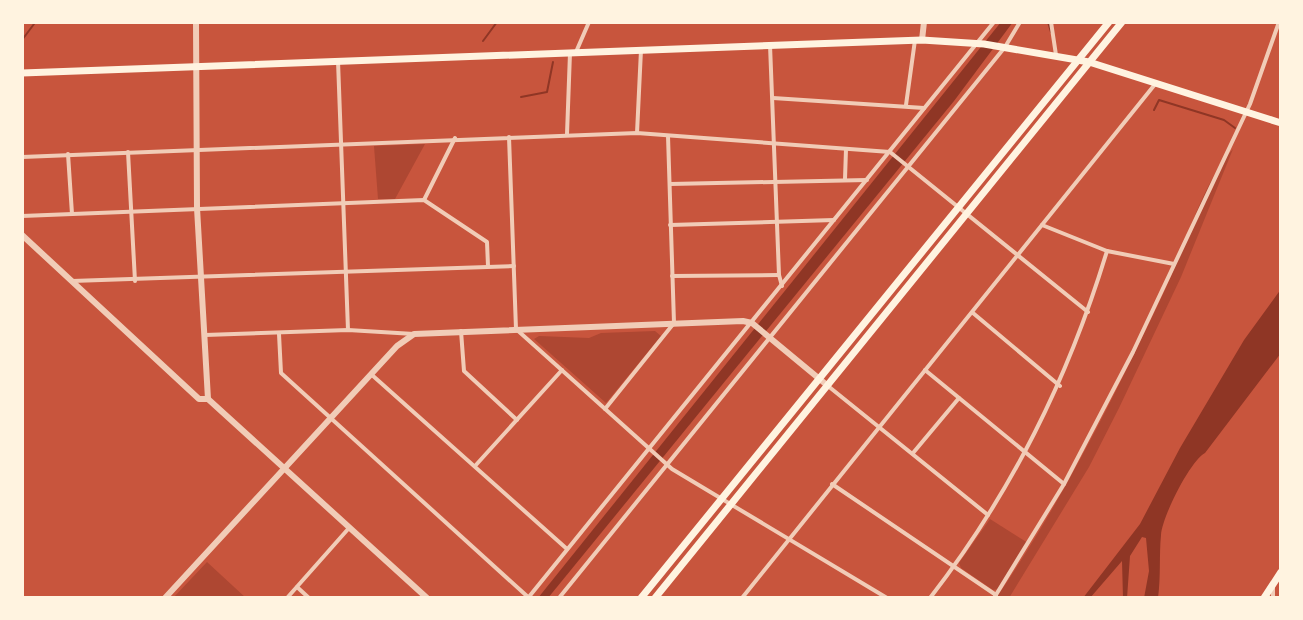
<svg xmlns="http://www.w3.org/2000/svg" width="1303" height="620" viewBox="0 0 1303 620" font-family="Roboto,sans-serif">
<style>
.green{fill:#ae4732}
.water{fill:#8f3625}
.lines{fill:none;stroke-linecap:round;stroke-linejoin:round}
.stream{stroke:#8f3625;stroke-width:2}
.minor{stroke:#f1ccb7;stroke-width:4}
.tertiary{stroke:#f1ccb7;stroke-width:6}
.primary{stroke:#fff3e0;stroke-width:7}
.trunk{stroke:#fff3e0;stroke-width:7}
</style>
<rect width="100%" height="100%" fill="#c8553d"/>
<g class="green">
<polygon points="425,144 395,199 378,199 374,146"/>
<path d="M1233,149l-52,128 -62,131 -30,59 -80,131h-13c66,-96 118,-201 168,-306 21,-44 37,-108 69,-143z"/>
<polygon points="655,331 661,336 606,403 534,339 539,336 589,338 601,333"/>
<polygon points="990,519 1028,543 998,589 993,590 961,568 959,563"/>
<polygon points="207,562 246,598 173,598"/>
</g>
<g class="water">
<polygon points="1001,22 1013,22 954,101 548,598 538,598"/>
<path d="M1281,289v64l-76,100c-15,8 -43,64 -44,82 -2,21 0,41 -3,63h-14l5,-27 -3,-33 -4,-1 -12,19 -3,42h-4l-1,-37 -32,37h-7l57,-74 40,-76 64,-108z"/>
</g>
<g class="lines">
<g class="stream">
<polyline points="1048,22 1051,32"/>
<polyline points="22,40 34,24"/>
<polyline points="483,41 497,22"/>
<polyline points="521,97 547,92 553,62"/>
<polyline points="1154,110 1159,100 1224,120 1235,128"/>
</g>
<g class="minor">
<polyline points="1051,22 1056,55"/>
<polyline points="770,45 779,275 782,286"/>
<polyline points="576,52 589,22"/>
<polyline points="338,61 348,330"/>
<polyline points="773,98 924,108"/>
<polyline points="906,105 915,40"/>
<polyline points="637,133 641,50"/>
<polyline points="567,134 570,53"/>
<polyline points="509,137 516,329 672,469 887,598"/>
<polyline points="128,152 135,281"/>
<polyline points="68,154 72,214"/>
<polyline points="22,157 637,133 890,152 1088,312"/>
<polyline points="845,179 846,149"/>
<polyline points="670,184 867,180"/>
<polyline points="424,200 455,138"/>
<polyline points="22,216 424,200 487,242 488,266"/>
<polyline points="670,225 834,220"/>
<polyline points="1042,225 1107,251 1174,264"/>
<polyline points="672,276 778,275"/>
<polyline points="72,281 514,266"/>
<polyline points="973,313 1060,386"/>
<polyline points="461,331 464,371 517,420"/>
<polyline points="279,334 281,373 528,597"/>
<polyline points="205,335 348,330 414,334"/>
<polyline points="925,370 1064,484"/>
<polyline points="372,375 567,549"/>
<polyline points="828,386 988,515"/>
<polyline points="605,409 674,323 668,136"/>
<polyline points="913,453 959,398"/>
<polyline points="475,466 562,370"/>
<polyline points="832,484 996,595"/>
<polyline points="297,587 309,598"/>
<polyline points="287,598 349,528"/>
<polyline points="528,598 994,22"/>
<polyline points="559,598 1005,47 1020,22"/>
<polyline points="742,598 1156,83"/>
<path d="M930,598c82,-106 138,-219 177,-347"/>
<polyline points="994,598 1064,484 1133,352 1250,104 1279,22"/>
<polyline points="1273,598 1273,586"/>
</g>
<g class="tertiary">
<polyline points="196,22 197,208 208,399"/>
<polyline points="922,40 924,22"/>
<polyline points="22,235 199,399 208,399 427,598"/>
<polyline points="165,598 397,346 414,334 743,321 752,323 828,386"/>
</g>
<g class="primary">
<polyline points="22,73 922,40 984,44 1089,62 1281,123"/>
<polyline points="1264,598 1281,572"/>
</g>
<g class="trunk">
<polyline points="641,598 1109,22"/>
<polyline points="655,598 1122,22"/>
</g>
</g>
<rect width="1303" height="620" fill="none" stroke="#fff3e0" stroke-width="48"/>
</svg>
